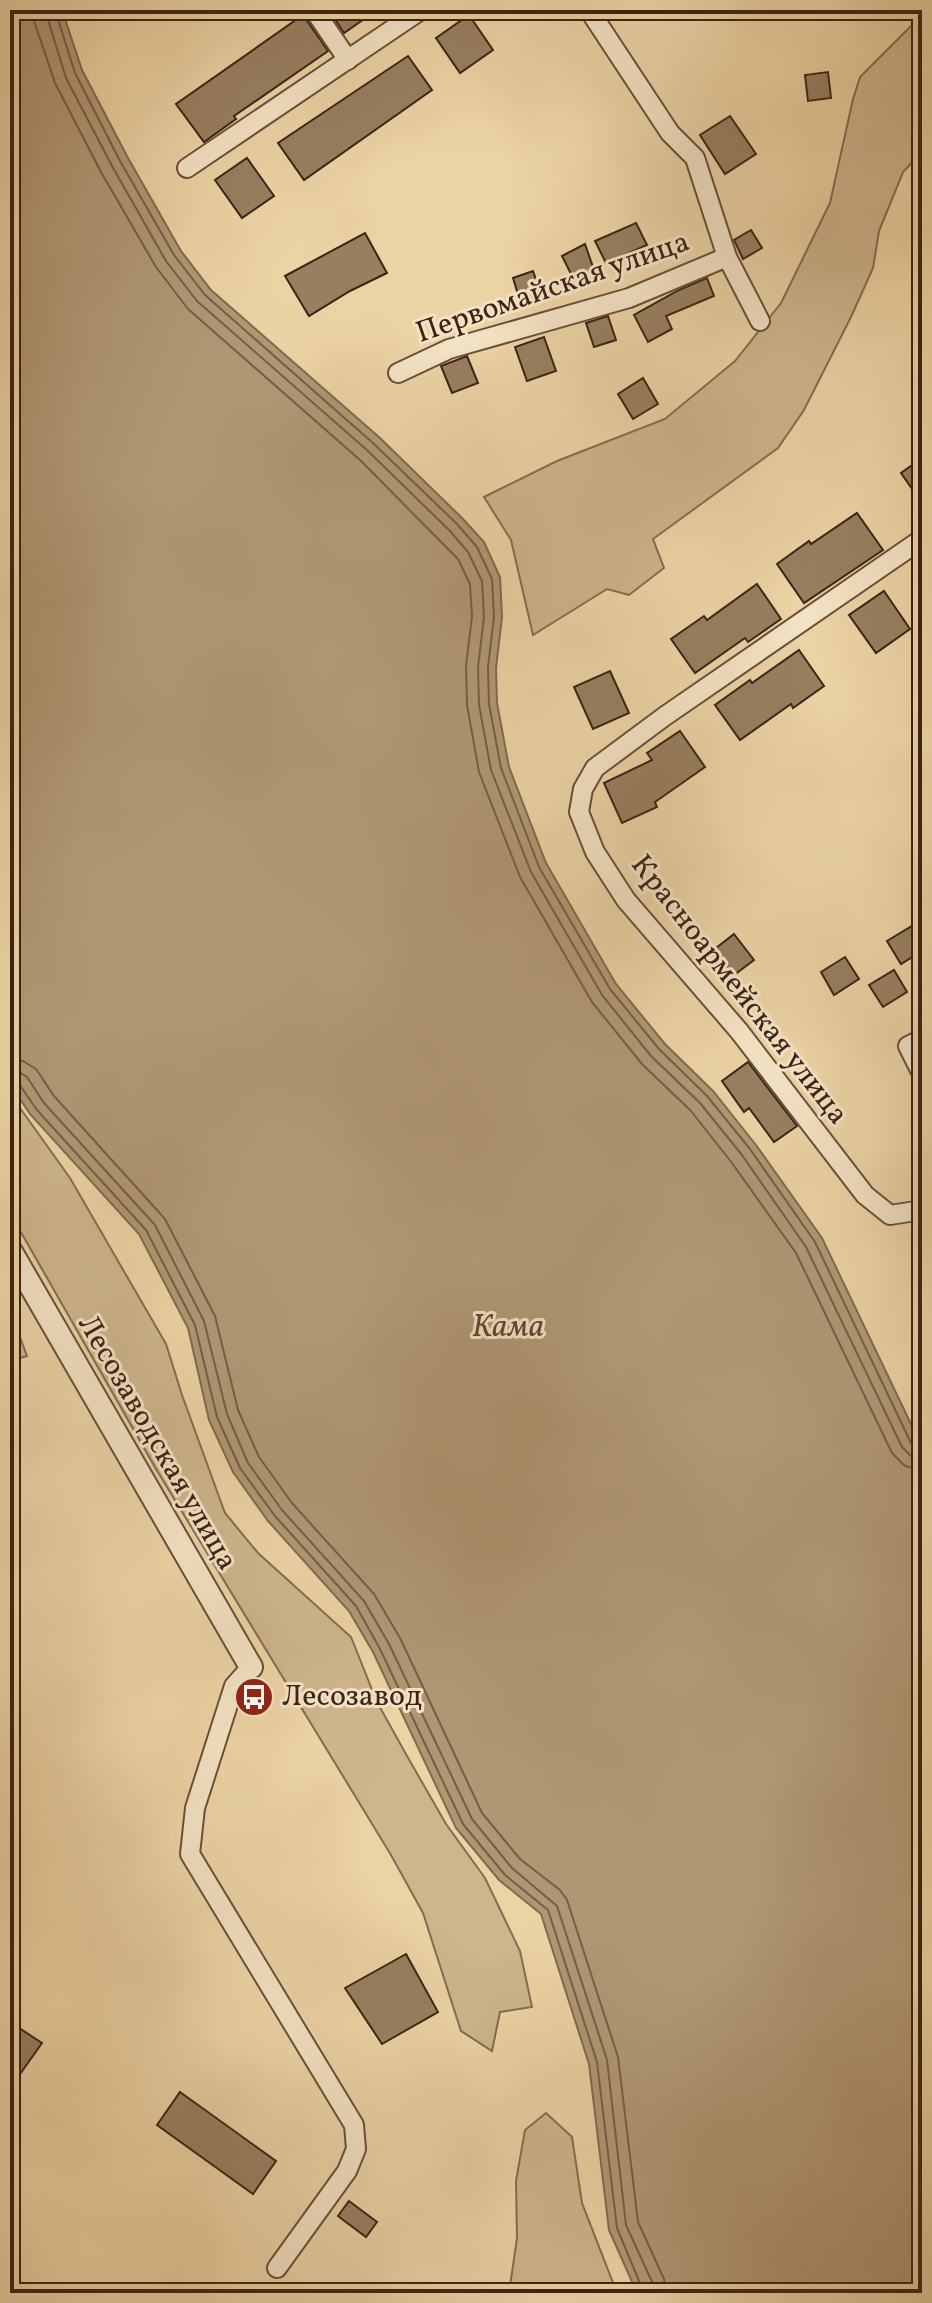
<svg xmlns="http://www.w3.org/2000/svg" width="932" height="2303" viewBox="0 0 932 2303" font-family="Vollkorn,serif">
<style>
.green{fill:#ceb58c;stroke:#856c51;stroke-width:2}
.water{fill:#b09774;stroke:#82694e;stroke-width:2}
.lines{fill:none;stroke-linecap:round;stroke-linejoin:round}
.shore{stroke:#765d45;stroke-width:2}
.building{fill:#987f60;stroke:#3c2316;stroke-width:2}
.minor-casing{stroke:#684f3a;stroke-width:22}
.tertiary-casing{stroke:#684f3a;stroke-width:26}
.minor{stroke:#f3e2c4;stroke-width:18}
.tertiary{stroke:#f3e2c4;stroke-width:22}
.labels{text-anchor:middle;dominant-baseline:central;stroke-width:6;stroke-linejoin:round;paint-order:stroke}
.street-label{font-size:30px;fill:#3c2316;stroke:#f3e2c4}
.poi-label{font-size:30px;fill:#3c2316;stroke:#f3e2c4;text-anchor:start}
.water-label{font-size:32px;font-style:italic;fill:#5f4632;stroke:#f3e2c4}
</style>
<rect width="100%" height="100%" fill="#ecd3a4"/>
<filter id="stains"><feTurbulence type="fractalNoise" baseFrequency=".0025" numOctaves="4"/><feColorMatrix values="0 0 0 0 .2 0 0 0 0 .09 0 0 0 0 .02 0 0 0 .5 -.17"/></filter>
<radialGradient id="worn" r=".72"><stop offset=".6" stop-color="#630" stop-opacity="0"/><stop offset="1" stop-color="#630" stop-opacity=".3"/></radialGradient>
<g class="green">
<polygon points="922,15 922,152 903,172 879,231 873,268 851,317 804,410 778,448 653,539 664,568 629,595 607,589 533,635 511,540 484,497 557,461 665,419 735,361 781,303 830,203 853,99 860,77"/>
<polygon points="10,1094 70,1178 166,1344 182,1395 225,1513 258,1553 351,1637 377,1702 407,1756 446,1824 485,1878 520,1951 532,2007 500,2012 492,2051 461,2031 423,1913 391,1855 156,1469 10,1213"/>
<polygon points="10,1310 27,1356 10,1361"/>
<polygon points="546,2113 572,2137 582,2203 617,2293 509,2293 517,2238 516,2181 525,2130"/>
</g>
<polygon class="water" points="10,10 62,10 82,70 128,158 181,251 211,290 380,438 463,519 484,542 500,577 502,617 496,668 497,703 509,767 546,863 616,984 665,1044 713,1091 756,1145 822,1238 922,1447 922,2293 637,2293 609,2230 589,2064 541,1914 499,1880 456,1828 373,1652 349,1611 268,1521 233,1472 209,1420 188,1328 139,1234 30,1114 10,1084"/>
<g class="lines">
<g class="shore">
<polyline points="33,10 34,21 55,83 101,172 156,267 188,309 360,460 458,559 470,584 472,616 466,666 467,705 479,772 520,877 592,1002 642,1064 691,1111 732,1163 796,1253 892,1453 905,1466 922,1470"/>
<polyline points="45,10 66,78 112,166 166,261 197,301 368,451 450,531 468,552 482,581 484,617 478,667 479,705 491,770 531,872 602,995 651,1056 700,1103 742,1155 806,1247 902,1447 911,1456 922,1458"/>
<polyline points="55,10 75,73 120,161 174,255 205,295 374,444 457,524 477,547 492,579 494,617 488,667 489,704 501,768 539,867 610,989 659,1049 707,1096 750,1149 815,1242 911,1443 922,1448"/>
<polyline points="10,1059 23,1061 36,1069 54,1096 165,1219 215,1316 238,1410 259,1457 292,1503 374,1594 400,1638 482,1813 520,1859 560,1890 567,1900 618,2057 638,2222 664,2279 666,2293"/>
<polyline points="10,1071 19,1072 27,1077 44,1103 155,1225 204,1321 227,1414 248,1463 282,1510 364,1601 389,1644 472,1819 512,1868 557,1906 607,2060 626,2225 653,2284 654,2293"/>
<polyline points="10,1081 19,1084 37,1110 146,1230 195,1325 217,1417 240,1468 275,1516 356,1606 380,1649 463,1824 505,1875 548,1910 597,2062 617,2228 644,2293"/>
</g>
</g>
<g class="building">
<polygon points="329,10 377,10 344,33"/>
<polygon points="303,15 328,51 234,116 236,119 204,142 176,104"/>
<polygon points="469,15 493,50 460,73 436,38"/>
<polygon points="408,56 432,90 304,180 278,143"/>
<polygon points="828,72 831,98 808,101 805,75"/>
<polygon points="730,116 756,154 725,174 700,135"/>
<polygon points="247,158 274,196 242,218 215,180"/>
<polygon points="636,223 647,245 606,263 595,241"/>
<polygon points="751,230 762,248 743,259 734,240"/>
<polygon points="365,233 387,273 350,291 309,316 285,276"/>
<polygon points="585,244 594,270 574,280 562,256"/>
<polygon points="533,271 541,294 520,301 513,278"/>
<polygon points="707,278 714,296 666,316 672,329 648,342 634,315 679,290"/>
<polygon points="608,316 616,340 594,347 586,323"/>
<polygon points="544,337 556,371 527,381 515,347"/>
<polygon points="467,356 478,383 452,393 441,366"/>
<polygon points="643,378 658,404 633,419 618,394"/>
<polygon points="922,458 922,503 901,473"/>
<polygon points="857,513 883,550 804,603 777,564 809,541 811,544"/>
<polygon points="757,584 781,619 748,642 745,638 695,673 671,639 704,616 707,620"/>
<polygon points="884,591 910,629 876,653 849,615"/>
<polygon points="799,650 824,686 793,708 791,704 740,740 715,705 750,680 752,683"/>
<polygon points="610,671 629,713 593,729 574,687"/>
<polygon points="680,731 705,767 655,802 657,807 622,823 604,783 652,760 647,753"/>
<polygon points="912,926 922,943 922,951 901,964 887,941"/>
<polygon points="734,934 754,960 730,978 711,952"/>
<polygon points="845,957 859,979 834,995 821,972"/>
<polygon points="894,970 907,992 883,1007 869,985"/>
<polygon points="748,1062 797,1126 774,1142 749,1108 744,1112 722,1081"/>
<polygon points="406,1954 438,2012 382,2044 345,1988"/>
<polygon points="10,2022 42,2043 20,2074 10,2067"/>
<polygon points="180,2092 276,2161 253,2194 157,2125"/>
<polygon points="349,2201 377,2222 366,2237 338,2216"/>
</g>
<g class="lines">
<g class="minor-casing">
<g id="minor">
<polyline points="314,10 348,60"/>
<polyline points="589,10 670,133 695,158 727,257 760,321"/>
<polyline points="187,168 421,10"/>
<polyline points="398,373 449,349 629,298 727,257"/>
<polyline points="922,539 665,716 595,768 583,789 579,812 595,852 626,900 739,1031 865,1195 890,1215 922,1210"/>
<polyline points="922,1039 908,1046 922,1074"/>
<polyline points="251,1667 234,1686 195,1808 190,1854 354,2125 356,2149 347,2171 277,2268"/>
</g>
</g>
<g class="tertiary-casing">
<polyline id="tertiary" points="10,1250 251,1667"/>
</g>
<use href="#minor" class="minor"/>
<use href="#tertiary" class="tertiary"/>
</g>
<defs>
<g id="bus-disc" transform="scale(2)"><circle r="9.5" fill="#8f2418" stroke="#f3e2c4"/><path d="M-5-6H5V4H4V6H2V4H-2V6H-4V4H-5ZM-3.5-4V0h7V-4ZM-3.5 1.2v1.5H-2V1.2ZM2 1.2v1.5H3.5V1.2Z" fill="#fff"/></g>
</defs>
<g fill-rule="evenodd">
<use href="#bus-disc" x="254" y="1697"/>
</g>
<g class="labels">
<g class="street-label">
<text transform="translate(553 288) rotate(-19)">Первомайская улица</text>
<text transform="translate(739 990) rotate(52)">Красноармейская улица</text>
<text transform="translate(157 1443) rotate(60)">Лесозаводская улица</text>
</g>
<g class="poi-label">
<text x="282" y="1697">Лесозавод</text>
</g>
<g class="water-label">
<text x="508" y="1328">Кама</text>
</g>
</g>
<rect width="932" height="2303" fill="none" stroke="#ecd3a4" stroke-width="40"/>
<rect x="12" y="12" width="908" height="2279" fill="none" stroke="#3c2316" stroke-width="4"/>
<rect x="20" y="20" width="892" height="2263" fill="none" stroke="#3c2316" stroke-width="2"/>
<rect width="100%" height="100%" filter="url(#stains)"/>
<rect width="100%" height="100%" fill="url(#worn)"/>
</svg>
